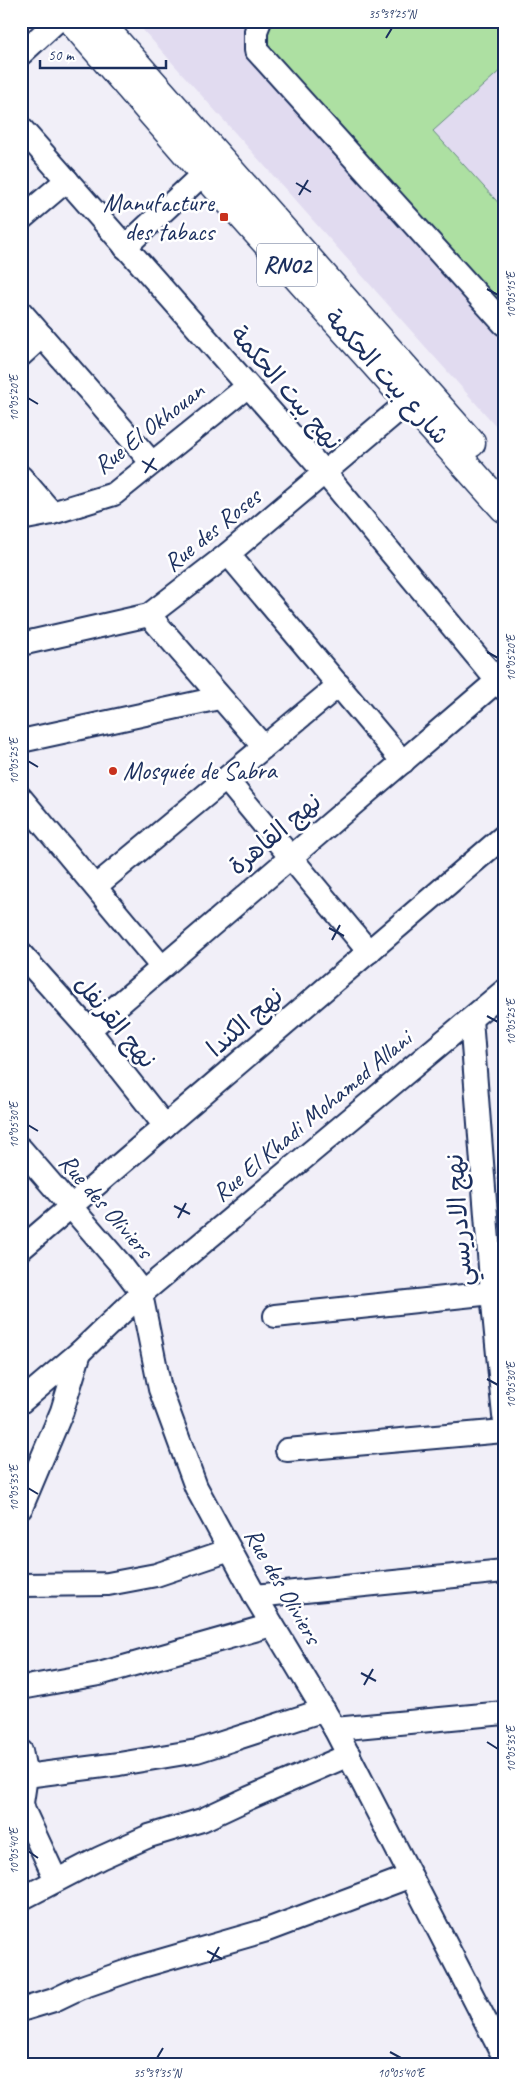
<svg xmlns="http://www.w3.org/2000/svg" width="525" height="2086" viewBox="0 0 525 2086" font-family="Caveat,'Playpen Sans Arabic',sans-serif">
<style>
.built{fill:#e1dbf0}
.green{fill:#ade0a2;stroke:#648880}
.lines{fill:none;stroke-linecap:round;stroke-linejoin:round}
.minor-casing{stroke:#1b2f5e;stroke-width:26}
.major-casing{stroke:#1b2f5e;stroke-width:31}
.minor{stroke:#fff;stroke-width:22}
.major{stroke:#fff;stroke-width:28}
.ticks{fill:none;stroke:#1b2f5e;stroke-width:2}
.poi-dot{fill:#c8321e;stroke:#fff;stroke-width:2}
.labels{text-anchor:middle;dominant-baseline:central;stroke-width:5;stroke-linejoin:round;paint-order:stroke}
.shield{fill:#fff;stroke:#5f6d8e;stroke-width:1}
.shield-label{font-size:24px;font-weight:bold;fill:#1b2f5e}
.poi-label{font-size:25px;fill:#1b2f5e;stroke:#fff;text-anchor:end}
.street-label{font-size:25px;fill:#1b2f5e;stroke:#fff}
.neatline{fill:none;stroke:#1b2f5e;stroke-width:2}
.ticks-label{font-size:12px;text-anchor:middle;fill:#1b2f5e}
</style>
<rect width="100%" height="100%" fill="#f1eff8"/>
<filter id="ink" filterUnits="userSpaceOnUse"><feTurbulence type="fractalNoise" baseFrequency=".02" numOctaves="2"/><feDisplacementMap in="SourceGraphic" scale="10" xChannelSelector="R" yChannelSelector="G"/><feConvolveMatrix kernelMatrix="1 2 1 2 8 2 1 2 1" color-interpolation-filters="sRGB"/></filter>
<g filter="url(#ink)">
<polygon class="built" points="135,21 504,21 504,435 245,144"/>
<polygon class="green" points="270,21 504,21 504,67 433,131 504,209 504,308 266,47 266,31"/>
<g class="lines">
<g class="minor-casing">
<g id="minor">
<polyline points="260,21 256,31 256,50 504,324"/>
<polyline points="21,54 57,21"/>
<polyline points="21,128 324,472 504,689"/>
<polyline points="21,219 67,180"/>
<polyline points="125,247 204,173"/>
<polyline points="21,312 152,463"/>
<polyline points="21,355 42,336"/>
<polyline points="21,477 52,513"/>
<polyline points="21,519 52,513 114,494 248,386"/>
<polyline points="228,554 403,762"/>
<polyline points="149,615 263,746"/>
<polyline points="21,644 149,615 228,554 409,401"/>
<polyline points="21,741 219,698"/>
<polyline points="226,779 369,952"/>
<polyline points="21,798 161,966"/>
<polyline points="96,886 339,685"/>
<polyline points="21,954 89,1030 165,1126"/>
<polyline points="471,1019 492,1293 504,1416"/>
<polyline points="89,1030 497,681"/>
<polyline points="21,1149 122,1266 138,1287 141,1294 160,1389 196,1487 255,1596 335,1729 504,2057"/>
<polyline points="21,1249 504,836"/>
<polyline points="275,1316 492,1293"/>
<polyline points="21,1402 80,1352 141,1294 504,991"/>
<polyline points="287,1450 504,1431"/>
<polyline points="21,1508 62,1411 80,1352"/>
<polyline points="21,1585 108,1584 156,1575 230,1550"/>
<polyline points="255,1596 504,1571"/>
<polyline points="21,1688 99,1674 272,1625"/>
<polyline points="335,1729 504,1713"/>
<polyline points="21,1751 26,1776 22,1803 24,1811 56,1880"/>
<polyline points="26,1776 119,1764 197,1751 324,1710"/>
<polyline points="21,1899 100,1858 149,1836 202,1820 249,1798 349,1755"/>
<polyline points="21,2010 54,2000 79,1988 139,1967 267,1930 411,1876"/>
</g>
</g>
<g class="major-casing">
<g id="major">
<polyline points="72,21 204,173 504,508"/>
<polyline points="98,21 471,443"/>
</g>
</g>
<use href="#minor" class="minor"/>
<use href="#major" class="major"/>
</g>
</g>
<path class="ticks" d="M386,38l6,-10M296,183l15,9M299,195l9,-15M487,289l11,6M28,398l10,6M142,461l15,9M145,473l9,-15M487,652l11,6M28,761l10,6M329,928l15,8M332,940l8,-15M487,1016l11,6M28,1125l10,6M174,1206l16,8M178,1218l8,-15M487,1379l11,6M28,1488l10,6M361,1673l15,8M364,1685l9,-16M487,1742l11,7M28,1851l10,7M207,1951l15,8M210,1963l9,-16M390,2052l11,6M157,2058l6,-10"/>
<g class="poi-dot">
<rect x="219" y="212" width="10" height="10" rx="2.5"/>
<circle cx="113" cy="771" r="5"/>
</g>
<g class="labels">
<rect class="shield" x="257" y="243.5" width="60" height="43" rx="4"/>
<g class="shield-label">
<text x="287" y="265">RN02</text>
</g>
<g class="poi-label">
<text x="214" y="203">Manufacture<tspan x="214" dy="29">des tabacs</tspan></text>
<text x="123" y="771" text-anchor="start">Mosquée de Sabra</text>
</g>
<g class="street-label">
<text transform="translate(387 377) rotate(48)">شارع بيت الحكمة</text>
<text transform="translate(286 388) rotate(49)">نهج بيت الحكمة</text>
<text transform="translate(149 428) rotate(-38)">Rue El Okhouan</text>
<text transform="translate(212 530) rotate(-39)">Rue des Roses</text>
<text transform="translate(275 834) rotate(-40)">نهج القاهرة</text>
<text transform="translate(115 1022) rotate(50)">نهج القرنفل</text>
<text transform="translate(245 1022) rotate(-41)">نهج الكندا</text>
<text transform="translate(312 1116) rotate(-40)">Rue El Khadi Mohamed Allani</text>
<text transform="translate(106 1206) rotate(49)">Rue des Oliviers</text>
<text transform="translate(459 1220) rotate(-94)">نهج الادريسي</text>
<text transform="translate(283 1586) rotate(60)">Rue des Oliviers</text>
</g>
</g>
<rect width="525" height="2086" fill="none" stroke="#fff" stroke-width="55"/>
<path d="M40 60v8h126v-8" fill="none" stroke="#1b2f5e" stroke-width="2.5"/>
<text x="48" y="60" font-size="15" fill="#1b2f5e" stroke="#ffffff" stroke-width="4" paint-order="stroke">50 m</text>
<rect x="28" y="28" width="470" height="2030" class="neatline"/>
<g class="ticks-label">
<text x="392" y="18">35°39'25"N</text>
<text transform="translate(511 295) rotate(-90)" y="4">10°05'15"E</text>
<text transform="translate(14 398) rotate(-90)" y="4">10°05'20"E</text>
<text transform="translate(511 658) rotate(-90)" y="4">10°05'20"E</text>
<text transform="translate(14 761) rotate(-90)" y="4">10°05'25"E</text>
<text transform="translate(511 1022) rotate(-90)" y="4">10°05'25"E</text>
<text transform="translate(14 1125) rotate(-90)" y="4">10°05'30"E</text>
<text transform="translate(511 1385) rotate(-90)" y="4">10°05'30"E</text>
<text transform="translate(14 1488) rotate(-90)" y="4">10°05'35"E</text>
<text transform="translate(511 1749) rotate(-90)" y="4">10°05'35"E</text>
<text transform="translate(14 1851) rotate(-90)" y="4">10°05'40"E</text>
<text x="157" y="2077">35°39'35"N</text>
<text x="401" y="2077">10°05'40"E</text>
</g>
</svg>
